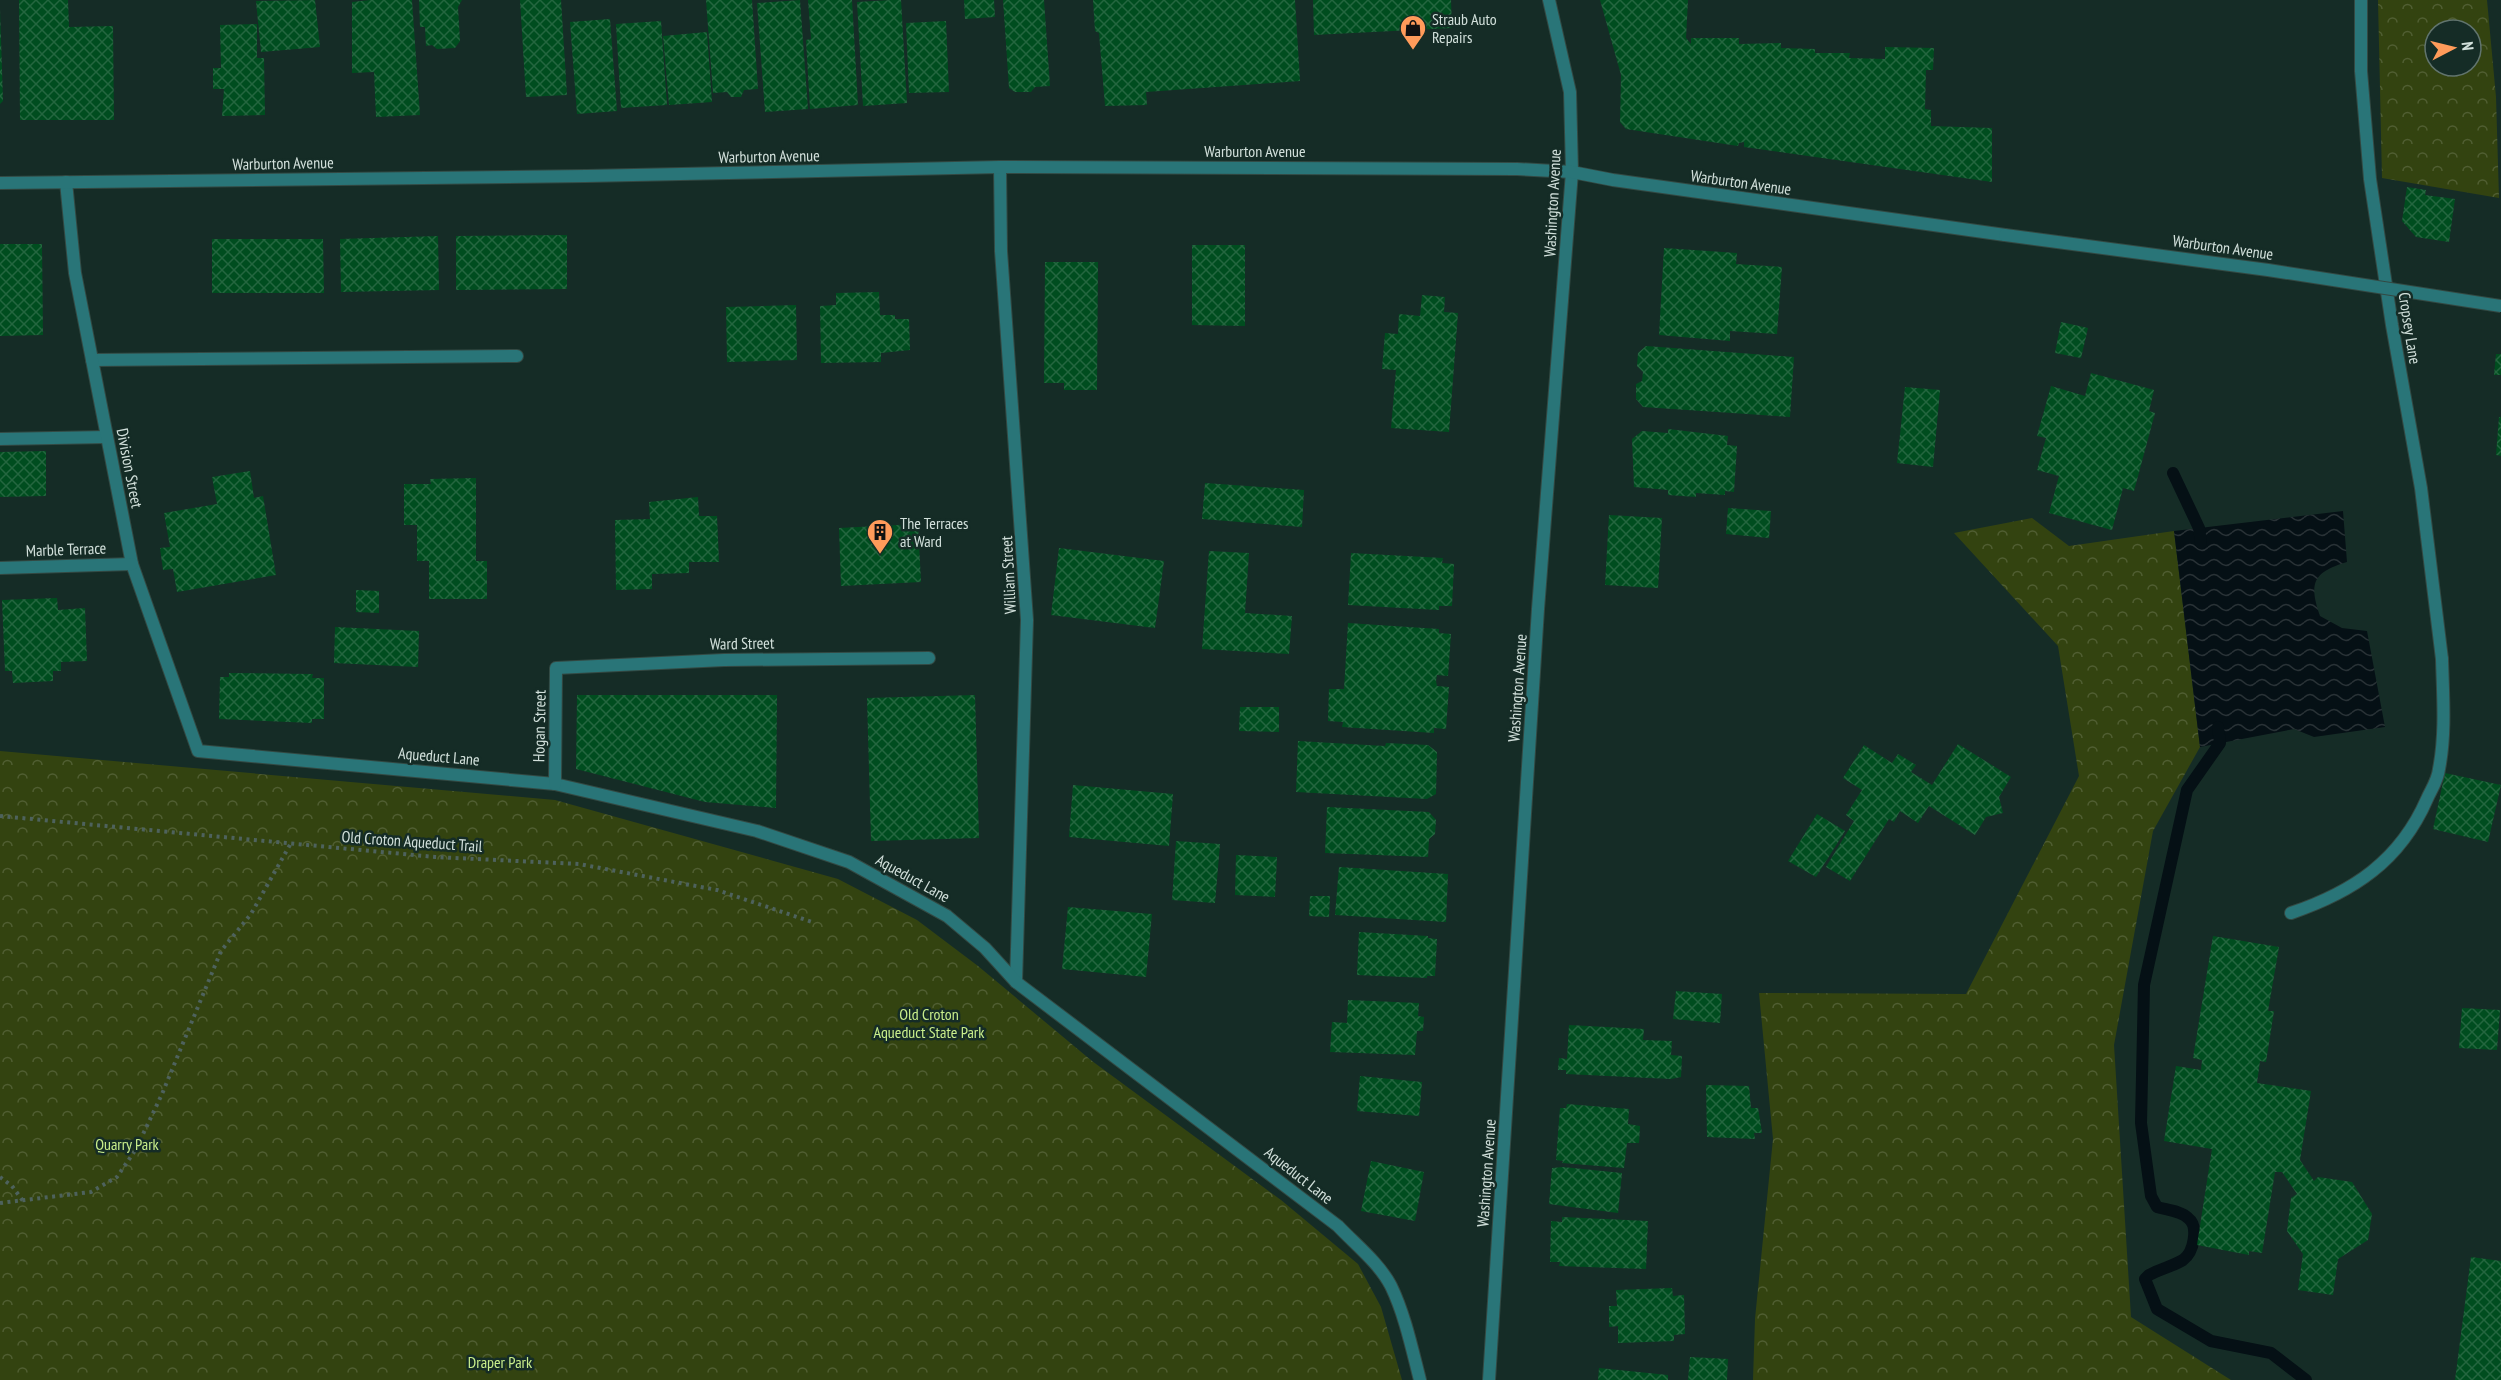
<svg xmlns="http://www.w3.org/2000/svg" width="2501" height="1380" viewBox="0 0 2501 1380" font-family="'PT Sans Narrow',sans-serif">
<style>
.forest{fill:url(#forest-crowns);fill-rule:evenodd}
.water{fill:url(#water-waves)}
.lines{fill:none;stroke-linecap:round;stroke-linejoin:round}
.stream{stroke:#051015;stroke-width:12}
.building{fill:url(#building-cross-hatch)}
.service-casing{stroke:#334943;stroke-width:14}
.minor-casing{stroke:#334943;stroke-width:14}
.tertiary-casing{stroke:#334943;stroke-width:14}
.path{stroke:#4e625d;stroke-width:4;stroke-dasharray:3 4.5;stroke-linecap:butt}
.service{stroke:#297578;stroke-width:12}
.minor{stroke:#297578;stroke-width:12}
.tertiary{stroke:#297578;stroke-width:12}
.tertiary-bridge-casing{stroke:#334943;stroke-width:14;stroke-linecap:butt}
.tertiary-bridge{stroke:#297578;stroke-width:12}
.labels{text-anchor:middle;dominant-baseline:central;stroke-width:5;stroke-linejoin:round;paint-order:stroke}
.poi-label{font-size:16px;fill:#d2e0db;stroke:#152c26;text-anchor:start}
.street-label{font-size:16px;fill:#d2e0db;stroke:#152c26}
.park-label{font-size:16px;fill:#c9ee8b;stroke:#152c26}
</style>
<defs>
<pattern id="forest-crowns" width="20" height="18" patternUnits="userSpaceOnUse" patternTransform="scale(1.5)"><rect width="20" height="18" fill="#334310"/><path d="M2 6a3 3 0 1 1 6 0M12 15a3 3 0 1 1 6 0" fill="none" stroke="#505e32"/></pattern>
<pattern id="water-waves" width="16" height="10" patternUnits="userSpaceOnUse" patternTransform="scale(1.5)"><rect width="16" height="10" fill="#051015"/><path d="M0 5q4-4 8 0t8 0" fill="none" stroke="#293236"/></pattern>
<pattern id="building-cross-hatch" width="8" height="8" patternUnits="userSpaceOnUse" patternTransform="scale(1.5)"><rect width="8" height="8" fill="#004d1f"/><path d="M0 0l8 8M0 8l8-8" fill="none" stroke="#24663f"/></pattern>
</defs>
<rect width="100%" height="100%" fill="#152c26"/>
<g class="forest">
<path d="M2378,0h109l9,97 3,101 -117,-20zM2435,30h36v36h-36z"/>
<polygon points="2032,518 2069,546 2174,531 2200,747 2153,831 2114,1045 2131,1317 2231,1380 1753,1380 1755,1319 1773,1139 1759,993 1966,994 2079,776 2058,646 1954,533"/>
<polygon points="0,751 555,800 838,879 917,920 978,966 1092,1061 1281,1200 1358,1264 1381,1307 1402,1380 0,1380"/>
</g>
<path class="water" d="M2343,511l4,51c-33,10 -39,20 -27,54l22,12 25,3 18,96 -71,10 -20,-8 -94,18 -26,-216z"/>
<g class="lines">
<g class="stream">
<polyline points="2173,473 2199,528 2201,543"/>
<path d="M2218,727l2,16 -33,47 -43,195 -3,138 10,73 6,11c10,3 24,4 31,11 11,8 6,34 -5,42 -10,6 -23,9 -34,15l-4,4 12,30 54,32 60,12 35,27"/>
</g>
</g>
<g class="building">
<polygon points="19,0 68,0 69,27 113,26 114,120 20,120"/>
<polygon points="315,0 320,47 261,52 256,1"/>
<polygon points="370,0 412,0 420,115 376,117 374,72 352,73 352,2"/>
<polygon points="419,0 462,0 458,7 460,41 455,48 437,49 432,45 426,46 425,27 420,27"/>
<polygon points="520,0 561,0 567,95 526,97"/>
<polygon points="706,0 752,0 758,89 744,90 741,97 731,97 727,92 713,93"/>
<polygon points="800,0 808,109 765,112 757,3"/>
<polygon points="808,0 852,0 858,105 810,109 806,40 811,39"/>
<polygon points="891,0 901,0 907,103 863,106 857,2"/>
<polygon points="964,0 994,0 995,17 965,19"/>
<polygon points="1003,0 1044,0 1050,86 1035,87 1031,92 1015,92 1009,88"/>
<polygon points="1093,0 1295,0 1300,81 1146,92 1147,105 1105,106 1099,33 1095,31"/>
<polygon points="1313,0 1451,0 1452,28 1314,35"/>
<polygon points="1600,0 1688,0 1686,38 1691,44 1691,38 1739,38 1739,44 1781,43 1781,48 1815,49 1815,53 1850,53 1849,58 1885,59 1885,47 1934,48 1933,70 1926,70 1925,109 1931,110 1931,126 1992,128 1992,182 1744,147 1744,142 1739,143 1738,146 1626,129 1620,122 1621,75"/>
<polygon points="0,9 3,101 0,104"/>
<polygon points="610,19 617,111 577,114 570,22"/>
<polygon points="661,21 667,105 621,108 616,24"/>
<polygon points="946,21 949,92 909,93 906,23"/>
<polygon points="257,24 257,58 264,58 265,115 222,116 224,89 213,89 213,68 221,68 220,25"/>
<polygon points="707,32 712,102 669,105 663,36"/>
<polygon points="2407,187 2426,190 2425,195 2455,199 2449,242 2416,237 2402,221"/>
<polygon points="567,235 567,289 456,290 456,236"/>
<polygon points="438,236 439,290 341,292 340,239"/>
<polygon points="212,239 323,239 324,293 212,293"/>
<polygon points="0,244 42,244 43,335 0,336"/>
<polygon points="1192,245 1245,245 1245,326 1192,325"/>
<polygon points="1664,248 1737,253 1736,264 1782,267 1777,334 1730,331 1730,341 1659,335"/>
<polygon points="1045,262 1098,262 1097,390 1064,390 1064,383 1044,383"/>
<polygon points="879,292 880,315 895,315 895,319 909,319 910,350 881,353 881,362 821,363 820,306 836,305 836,293"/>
<polygon points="1422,295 1445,297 1444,312 1458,313 1449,432 1391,428 1396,370 1382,369 1385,333 1398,334 1399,314 1420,316"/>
<polygon points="796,305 797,360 727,362 726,307"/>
<polygon points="2061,322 2088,328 2081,358 2055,353"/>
<polygon points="1646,346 1794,357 1790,417 1643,407 1636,399 1636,384 1642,381 1643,372 1637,366 1638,353"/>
<polygon points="2496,354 2501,354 2501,375 2494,375"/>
<polygon points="2091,373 2154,390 2149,411 2155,413 2134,491 2123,488 2112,530 2049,513 2059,476 2037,470 2046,438 2037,436 2051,386 2085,396"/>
<polygon points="1905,387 1940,390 1933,467 1897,463"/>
<polygon points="2499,417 2501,417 2501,456 2496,455"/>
<polygon points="1668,429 1728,436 1727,445 1737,446 1734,492 1725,491 1725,495 1696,493 1696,497 1668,495 1668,490 1634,487 1632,439 1642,431 1668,433"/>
<polygon points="46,451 46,496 0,497 0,452"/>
<polygon points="250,471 254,498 263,496 276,575 177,592 173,569 163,570 160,548 170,547 164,513 217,504 212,477"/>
<polygon points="476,478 476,561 487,561 487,599 429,599 429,561 417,561 417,525 404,525 404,484 431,484 430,479"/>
<polygon points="1205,483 1304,490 1302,527 1202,519"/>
<polygon points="698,497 699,516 717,516 719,562 689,562 689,573 652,574 652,589 616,590 615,520 650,519 649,502"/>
<polygon points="1728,508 1771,511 1769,538 1726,534"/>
<polygon points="1609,515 1662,518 1658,588 1605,585"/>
<polygon points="918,524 921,582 841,586 839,528"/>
<polygon points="1059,548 1164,561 1155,628 1051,615"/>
<polygon points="1209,551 1249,553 1245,613 1292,616 1289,654 1202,649"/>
<polygon points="1351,553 1443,558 1442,563 1454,564 1452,606 1439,606 1439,610 1348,605"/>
<polygon points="356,590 379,591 379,613 356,612"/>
<polygon points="57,598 58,610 85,608 87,661 61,662 61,671 53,671 53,681 13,683 12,671 5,671 2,600"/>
<polygon points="1348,623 1439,629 1439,633 1451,634 1448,676 1437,675 1436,681 1437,686 1449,687 1446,729 1434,728 1434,733 1342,727 1343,722 1328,721 1329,689 1344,689"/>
<polygon points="335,627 419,631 418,667 334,663"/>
<polygon points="229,673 313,674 312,678 324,678 324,719 312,719 312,723 219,719 220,677 229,677"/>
<polygon points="577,695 777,695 776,808 705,802 576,769"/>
<polygon points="975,695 979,838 871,841 867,698"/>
<polygon points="1240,707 1279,707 1279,732 1239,731"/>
<polygon points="1298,741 1385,746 1386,743 1428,745 1437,752 1436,794 1427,799 1296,792"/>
<polygon points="1958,744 2011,777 1999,797 2003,813 1986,817 1975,835 1929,806 1918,823 1900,811 1894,822 1889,819 1850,881 1826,867 1854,821 1846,815 1862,790 1843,778 1864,745 1892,763 1898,754 1916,765 1911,772 1932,785"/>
<polygon points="2445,773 2501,785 2488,842 2433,829"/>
<polygon points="1073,785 1173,794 1169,846 1069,837"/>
<polygon points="1327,807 1429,812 1436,820 1435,834 1429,839 1428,857 1325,853"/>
<polygon points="1817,814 1845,831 1816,877 1788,861"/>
<polygon points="1176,841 1220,844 1215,903 1172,900"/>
<polygon points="1236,855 1277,857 1275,897 1235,895"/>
<polygon points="1339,867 1448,874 1446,922 1335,915"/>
<polygon points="1310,896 1330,896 1329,917 1309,916"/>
<polygon points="1068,907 1152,914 1146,977 1062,969"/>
<polygon points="1359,932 1428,936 1428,938 1437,939 1435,976 1427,976 1427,978 1357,975"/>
<polygon points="2213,936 2279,947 2268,1011 2274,1011 2266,1062 2260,1061 2257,1083 2311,1091 2300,1160 2314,1181 2318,1177 2352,1182 2372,1214 2368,1240 2338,1259 2333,1295 2298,1290 2303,1254 2287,1231 2291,1198 2297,1194 2282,1172 2275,1172 2262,1253 2249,1251 2249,1255 2197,1245 2212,1149 2164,1141 2176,1066 2201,1070 2202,1060 2193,1058"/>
<polygon points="1676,991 1722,994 1720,1023 1673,1019"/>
<polygon points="1348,1000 1419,1003 1418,1016 1424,1017 1423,1031 1417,1031 1415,1055 1330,1052 1332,1022 1347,1023"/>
<polygon points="2462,1008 2500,1010 2497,1050 2459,1048"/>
<polygon points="1569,1025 1644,1029 1643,1040 1672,1041 1671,1055 1682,1056 1681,1077 1671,1079 1566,1074 1566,1070 1558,1070 1559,1058 1567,1059"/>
<polygon points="1360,1076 1422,1082 1419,1116 1357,1111"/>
<polygon points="1706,1085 1749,1086 1751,1108 1758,1108 1762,1133 1754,1133 1755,1139 1707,1137"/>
<polygon points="1567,1104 1629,1109 1628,1124 1640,1126 1639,1143 1627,1143 1624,1168 1562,1163 1563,1161 1556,1160 1560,1108 1566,1108"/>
<polygon points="1371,1161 1424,1172 1415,1221 1361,1211"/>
<polygon points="1563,1167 1622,1173 1618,1213 1549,1204 1552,1168"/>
<polygon points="1562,1217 1648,1221 1646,1269 1559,1266 1560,1262 1550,1262 1551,1221 1562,1222"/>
<polygon points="2471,1257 2501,1261 2501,1380 2455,1380"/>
<polygon points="1672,1288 1673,1296 1684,1295 1685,1334 1674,1335 1674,1341 1618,1343 1618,1326 1609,1327 1609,1306 1617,1306 1616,1290"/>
<polygon points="1690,1357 1728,1359 1727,1380 1688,1380"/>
<polygon points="1599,1368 1668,1375 1668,1380 1598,1380"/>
</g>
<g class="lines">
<g class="service-casing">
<g id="service">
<polyline points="92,360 517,356"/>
<polyline points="0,439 107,437"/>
<path d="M2291,913c62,-21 109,-52 136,-114 4,-9 11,-19 12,-30 7,-36 4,-73 3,-110"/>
</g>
</g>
<g class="minor-casing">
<g id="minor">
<polyline points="2361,0 2361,71 2370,179 2392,325 2421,488 2442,659"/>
<polyline points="1000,167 1001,251 1027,620 1016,982"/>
<path d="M66,182l9,91 57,291 66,187 357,33 202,47 92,31 98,54 38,32 31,34 322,244c18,19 41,37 53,60 14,29 21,63 29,94"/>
<polyline points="0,568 132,564"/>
<polyline points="555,784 556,668 724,660 929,658"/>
<polyline points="1489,1380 1538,609 1572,172 1570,92 1549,0"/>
</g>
</g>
<g class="tertiary-casing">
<polyline id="tertiary" points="0,183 586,176 1000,167 1517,169 1572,172 1613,180 2005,235"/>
</g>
<g class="path">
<polyline points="0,816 435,857 579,864 717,890 815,923"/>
<polyline points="0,1177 12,1186 23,1201"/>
<polyline points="0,1203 91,1192 117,1177 136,1149 162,1094 221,951 251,914 291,843"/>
</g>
<use href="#service" class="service"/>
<use href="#minor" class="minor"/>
<use href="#tertiary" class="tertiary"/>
<g class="tertiary-bridge-casing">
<polyline id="tertiary-bridge" points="2005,235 2268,270 2501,306"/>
</g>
<use href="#tertiary-bridge" class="tertiary-bridge"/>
</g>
<defs>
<g id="shop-pin" transform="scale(1.35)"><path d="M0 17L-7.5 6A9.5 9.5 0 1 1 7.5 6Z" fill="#ff9b5a" stroke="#152c26"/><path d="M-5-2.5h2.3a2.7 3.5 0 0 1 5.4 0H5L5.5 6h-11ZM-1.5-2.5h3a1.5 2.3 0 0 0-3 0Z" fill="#111"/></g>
<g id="building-pin" transform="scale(1.35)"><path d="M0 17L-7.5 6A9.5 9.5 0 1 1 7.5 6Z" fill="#ff9b5a" stroke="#152c26"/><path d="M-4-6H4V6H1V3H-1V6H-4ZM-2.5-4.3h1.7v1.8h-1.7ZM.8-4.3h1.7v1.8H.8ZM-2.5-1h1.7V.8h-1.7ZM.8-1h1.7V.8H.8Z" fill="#111"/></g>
</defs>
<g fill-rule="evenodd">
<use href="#shop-pin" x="1413" y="28"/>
<use href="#building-pin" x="880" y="532"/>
</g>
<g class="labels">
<g class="poi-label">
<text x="1432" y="19">Straub Auto<tspan x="1432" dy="18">Repairs</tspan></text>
<text x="900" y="523">The Terraces<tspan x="900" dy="18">at Ward</tspan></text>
</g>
<g class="street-label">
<text x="1255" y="151">Warburton Avenue</text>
<text transform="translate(769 156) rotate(-1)">Warburton Avenue</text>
<text transform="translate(283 163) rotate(-1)">Warburton Avenue</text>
<text transform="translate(1741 182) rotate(8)">Warburton Avenue</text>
<text transform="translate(1552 203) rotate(-87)">Washington Avenue</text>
<text transform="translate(2223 247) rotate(8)">Warburton Avenue</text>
<text transform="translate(2410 328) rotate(81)">Cropsey Lane</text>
<text transform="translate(130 468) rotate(79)">Division Street</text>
<text transform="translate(66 549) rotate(-2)">Marble Terrace</text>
<text transform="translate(1008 575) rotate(-93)">William Street</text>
<text transform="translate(742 643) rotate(-1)">Ward Street</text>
<text transform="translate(1517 688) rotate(-86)">Washington Avenue</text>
<text transform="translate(539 726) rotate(-89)">Hogan Street</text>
<text transform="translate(439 756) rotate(5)">Aqueduct Lane</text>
<text transform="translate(412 841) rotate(4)">Old Croton Aqueduct Trail</text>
<text transform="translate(913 878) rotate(29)">Aqueduct Lane</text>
<text transform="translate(1486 1173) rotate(-86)">Washington Avenue</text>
<text transform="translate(1299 1175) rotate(38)">Aqueduct Lane</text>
</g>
<g class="park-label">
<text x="929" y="1014">Old Croton<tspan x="929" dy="18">Aqueduct State Park</tspan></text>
<text x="127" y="1144">Quarry Park</text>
<text x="500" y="1362">Draper Park</text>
</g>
</g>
<g transform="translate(2453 48) rotate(83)"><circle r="28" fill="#152c26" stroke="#61746e" stroke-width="1.5"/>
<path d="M0-4.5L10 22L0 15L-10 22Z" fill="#ff9b5a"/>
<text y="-9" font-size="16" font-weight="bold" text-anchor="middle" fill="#d2e0db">N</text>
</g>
</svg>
